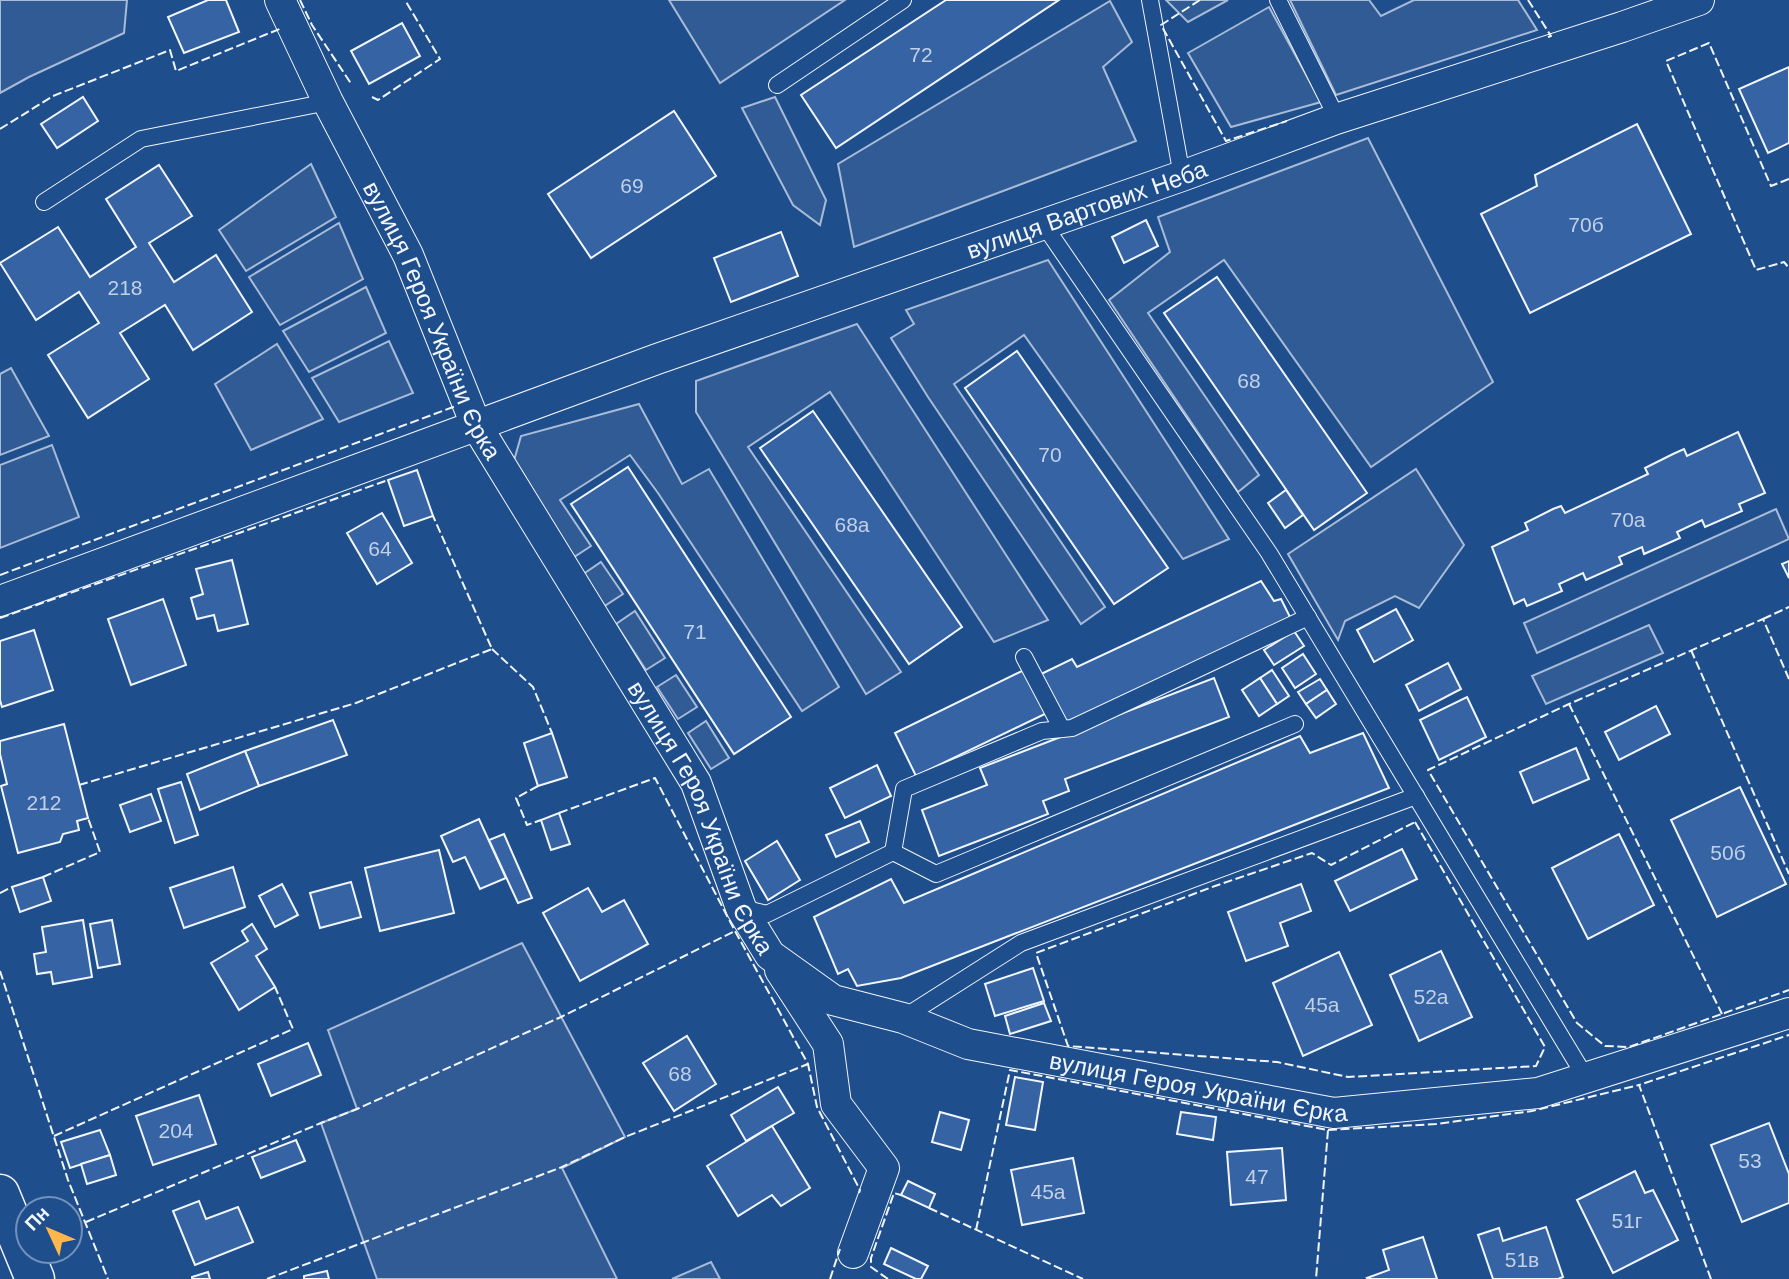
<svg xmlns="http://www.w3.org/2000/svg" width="1789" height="1279" viewBox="0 0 1789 1279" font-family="Arial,sans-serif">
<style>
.green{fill:#305b95;stroke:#a8bbd7;stroke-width:2}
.building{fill:#3563a3;stroke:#f2f6ff;stroke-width:2}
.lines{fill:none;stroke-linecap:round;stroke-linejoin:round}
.service-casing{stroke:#f2f6ff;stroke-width:18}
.minor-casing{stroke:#f2f6ff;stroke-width:32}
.secondary-casing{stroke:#f2f6ff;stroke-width:41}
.service{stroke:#1f4e8c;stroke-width:16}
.minor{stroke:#1f4e8c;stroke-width:30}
.secondary{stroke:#1f4e8c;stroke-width:38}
.fence{stroke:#f2f6ff;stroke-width:2;stroke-dasharray:9 3.5;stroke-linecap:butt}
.labels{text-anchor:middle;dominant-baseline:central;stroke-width:5;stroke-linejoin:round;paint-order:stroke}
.number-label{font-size:21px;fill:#c3d1e8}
.street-label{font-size:24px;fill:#f2f6ff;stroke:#1f4e8c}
</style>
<rect width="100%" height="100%" fill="#1f4e8c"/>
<g class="green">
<polygon points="0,0 127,0 124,33 29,77 0,93"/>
<polygon points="669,0 845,0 720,83"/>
<polygon points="1166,0 1228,0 1188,22"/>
<polygon points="1290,0 1369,0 1381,16 1414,0 1518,0 1537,30 1336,95"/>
<polygon points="1110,1 1132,42 1103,67 1136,141 854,247 838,164"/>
<polygon points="1269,7 1321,102 1231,127 1188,53"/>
<polygon points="775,97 826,200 820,225 793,205 742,108"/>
<polygon points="1368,138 1493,382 1371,467 1224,260 1148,313 1259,475 1238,492 1109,300 1170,252 1158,217"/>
<polygon points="311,164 336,217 246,271 219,230"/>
<polygon points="339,223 363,279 280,325 249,277"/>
<polygon points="1048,260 1229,539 1183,559 1024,335 954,384 1105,607 1081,624 928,397 891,338 914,324 906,310"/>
<polygon points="366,287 386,333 309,372 283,331"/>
<polygon points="857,324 1048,620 994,642 830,392 748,447 901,672 866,694 696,412 696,381"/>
<polygon points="389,341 413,393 339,422 312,378"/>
<polygon points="277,344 323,419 251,450 215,384"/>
<polygon points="11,368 49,436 0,455 0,374"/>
<polygon points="639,404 682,484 709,469 839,687 802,711 658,493 630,455 560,500 591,546 571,559 513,464 521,436"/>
<polygon points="52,445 79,517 0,548 0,465"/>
<polygon points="1416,469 1464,545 1419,608 1395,596 1345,621 1338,640 1288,554"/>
<polygon points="1776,509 1789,539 1537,653 1524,623"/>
<polygon points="601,562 623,594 603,607 582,575"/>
<polygon points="635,611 665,658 646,670 616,624"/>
<polygon points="1649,625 1663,653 1546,704 1532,676"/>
<polygon points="676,675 697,707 678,719 657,687"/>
<polygon points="706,721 729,758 711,769 688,733"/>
<polygon points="522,943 625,1137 562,1168 617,1279 377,1279 321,1123 357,1109 328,1030"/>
<polygon points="711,1262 720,1279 672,1279"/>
</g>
<g class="building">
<polygon points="208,0 226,0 239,32 184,53 168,17"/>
<polygon points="946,0 1059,0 836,148 801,95"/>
<polygon points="402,23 420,56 369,84 351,51"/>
<polygon points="1789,67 1789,143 1768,153 1739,89"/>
<polygon points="83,97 98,121 57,148 41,124"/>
<polygon points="674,111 716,176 591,258 548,194"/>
<polygon points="1637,124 1691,234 1530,313 1481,214 1537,186 1535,175"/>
<polygon points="159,165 192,216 149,243 174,282 216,255 252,312 193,350 165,305 120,333 149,379 88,418 48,355 99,323 79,292 36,320 0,263 58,227 90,277 136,247 106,199"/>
<polygon points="1146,220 1158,246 1124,263 1112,237"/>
<polygon points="781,232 798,276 731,302 714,258"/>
<polygon points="1217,277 1367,493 1314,530 1164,313"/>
<polygon points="1017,351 1168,568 1114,604 965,388"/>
<polygon points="813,411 962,627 909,664 760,448"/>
<polygon points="1738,432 1765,493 1739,504 1742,511 1705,527 1702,520 1677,532 1680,538 1644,554 1642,547 1619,557 1622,564 1586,580 1583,573 1559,584 1562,591 1527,606 1524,599 1514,604 1492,547 1528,530 1525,523 1553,509 1561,506 1565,513 1648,474 1645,468 1673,454 1684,449 1687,456"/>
<polygon points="628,467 791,717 734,754 571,504"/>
<polygon points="417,470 433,516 404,526 388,480"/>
<polygon points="1286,490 1303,515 1285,528 1268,503"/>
<polygon points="382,513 412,563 377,584 347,533"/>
<polygon points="232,560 248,624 218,631 214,615 197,619 191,598 203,594 196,569"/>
<polygon points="1789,561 1789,578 1782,564"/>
<polygon points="1261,581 1274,601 1281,599 1291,619 1068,723 1056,711 1037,676 1072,659 1077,667"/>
<polygon points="163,599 186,665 131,685 108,619"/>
<polygon points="1396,609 1413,640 1374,662 1357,630"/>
<polygon points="34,630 53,690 2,707 0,700 0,641"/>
<polygon points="1294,631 1304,646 1274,665 1264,650"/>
<polygon points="1303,654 1316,674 1295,688 1282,668"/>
<polygon points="1448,663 1461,689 1419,711 1406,685"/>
<polygon points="1026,669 1047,713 916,776 895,733"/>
<polygon points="1272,670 1289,696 1277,704 1260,678"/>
<polygon points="1214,678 1229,717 1065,779 1069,791 1043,801 1048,814 939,856 922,810 987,785 980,768"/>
<polygon points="1260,678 1277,704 1259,716 1242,690"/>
<polygon points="1320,679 1327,690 1306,704 1298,692"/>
<polygon points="1327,690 1336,704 1316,718 1306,704"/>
<polygon points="1467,697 1486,737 1439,760 1420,720"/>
<polygon points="1656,706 1670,734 1619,760 1605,732"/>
<polygon points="333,720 347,755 259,786 245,751"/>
<polygon points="64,724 88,818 77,821 79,830 63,834 60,842 18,853 1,786 7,784 0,754 0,741"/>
<polygon points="552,733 567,777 538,786 524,743"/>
<polygon points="1363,733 1389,788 901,978 857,986 848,969 838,974 814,917 891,879 904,903 1300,736 1310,753"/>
<polygon points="1576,748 1589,779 1533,803 1520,772"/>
<polygon points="245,751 259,786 200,810 187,774"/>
<polygon points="877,765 891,796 845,818 830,788"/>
<polygon points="181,782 198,835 175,843 158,789"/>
<polygon points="1740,787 1786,884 1717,917 1671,820"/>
<polygon points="151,794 161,821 130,832 120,805"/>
<polygon points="559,813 570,844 551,850 541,820"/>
<polygon points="479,819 506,878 480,889 465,857 453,862 441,836"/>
<polygon points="860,821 869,842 836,857 826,835"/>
<polygon points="504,834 532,898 518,903 489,840"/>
<polygon points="1619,834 1654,905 1588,939 1552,868"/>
<polygon points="777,841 800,880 768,900 745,861"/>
<polygon points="1402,849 1417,879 1350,911 1335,881"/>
<polygon points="439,850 454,913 380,931 365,868"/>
<polygon points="233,867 245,907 184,928 170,888"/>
<polygon points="43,877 51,901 20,912 12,887"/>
<polygon points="351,882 361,917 320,928 310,893"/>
<polygon points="282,884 298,915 275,927 259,896"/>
<polygon points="1301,884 1311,911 1280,923 1288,946 1246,961 1228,912"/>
<polygon points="588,888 602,912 624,900 648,944 580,981 543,913"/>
<polygon points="83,920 92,977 53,984 51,972 37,974 34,954 46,952 42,927"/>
<polygon points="112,920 120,964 98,968 90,924"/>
<polygon points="252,924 267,949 256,956 275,987 239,1010 211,963 248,941 242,931"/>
<polygon points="1441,951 1472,1017 1419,1041 1390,975"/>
<polygon points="1339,952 1372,1025 1303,1056 1273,983"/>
<polygon points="1033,968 1044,1001 995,1016 985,984"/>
<polygon points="1044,1003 1051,1021 1010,1034 1005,1016"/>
<polygon points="687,1036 716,1084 674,1111 643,1063"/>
<polygon points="308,1043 321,1075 271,1096 258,1064"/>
<polygon points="1015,1077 1043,1082 1035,1130 1006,1125"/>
<polygon points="778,1087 794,1113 746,1141 731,1115"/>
<polygon points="199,1095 216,1144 153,1165 136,1116"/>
<polygon points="940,1112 969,1120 961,1150 932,1142"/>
<polygon points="1181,1112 1216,1117 1213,1140 1177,1134"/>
<polygon points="1769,1123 1789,1174 1789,1203 1742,1222 1711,1145"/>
<polygon points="772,1126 810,1188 781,1206 772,1195 738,1216 707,1166"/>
<polygon points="100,1130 110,1155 70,1168 61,1142"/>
<polygon points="296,1140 305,1161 261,1178 252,1157"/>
<polygon points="1282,1148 1286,1200 1231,1205 1227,1152"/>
<polygon points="110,1155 116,1175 87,1184 81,1164"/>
<polygon points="1073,1158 1084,1213 1022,1225 1011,1170"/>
<polygon points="1635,1171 1645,1193 1653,1190 1678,1240 1613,1273 1577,1200"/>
<polygon points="908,1181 935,1194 929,1208 901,1195"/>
<polygon points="199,1201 206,1219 238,1207 253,1242 195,1265 173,1211"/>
<polygon points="1546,1227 1563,1277 1558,1279 1493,1279 1478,1235 1499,1228 1503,1241"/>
<polygon points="1423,1237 1437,1279 1368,1279 1367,1278 1389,1270 1383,1250"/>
<polygon points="891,1248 928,1266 921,1279 916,1279 884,1264"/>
<polygon points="327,1271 329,1279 304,1279 304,1276"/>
<polygon points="208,1272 210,1279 192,1279 192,1277"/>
</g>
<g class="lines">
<g class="service-casing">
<g id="service">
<polyline points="1150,0 1182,176"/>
<polyline points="1278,0 1332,108 1336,119"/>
<polyline points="777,85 903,0"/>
<polyline points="44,202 141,139 328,102"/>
<polyline points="1044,225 1269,553 1586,1078"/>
<polyline points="1024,657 1062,729"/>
<polyline points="893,852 904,789 1042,731 1072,728 1308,617"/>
<polyline points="742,908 767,914 893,852 936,874 1295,724"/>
<polyline points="903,1018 1021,943 1416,796"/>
</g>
</g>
<g class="minor-casing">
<g id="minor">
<path id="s1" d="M280,0l48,102 80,153 68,170 220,358 45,125 29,47 63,45 70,18 65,26 366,69 204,-20 251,-80"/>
<path id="s2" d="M0,601l657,-242 525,-183 154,-57 286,-92 77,-27"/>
<polyline points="780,970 828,1044 836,1104 884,1168 853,1253"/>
</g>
</g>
<g class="secondary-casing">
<polyline id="secondary" points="0,1194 35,1279"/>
</g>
<use href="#service" class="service"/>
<use href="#minor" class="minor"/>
<use href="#secondary" class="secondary"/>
<g class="fence">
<polyline points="300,0 312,25 352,85"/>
<polyline points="1200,0 1161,25 1226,141 1287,121"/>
<polyline points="1528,0 1551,36 1548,37"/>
<polyline points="372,97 378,100 440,59 405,0"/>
<polyline points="0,129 53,96 170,50 176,71 282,28"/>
<polyline points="1789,179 1771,186 1709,43 1666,61 1756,270 1784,262 1789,268"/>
<polyline points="0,575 456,406"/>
<polyline points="0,618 388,480"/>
<polyline points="1763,619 1789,607"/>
<polyline points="492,649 533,687 552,733"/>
<polyline points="1691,650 1789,874"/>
<polyline points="1789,679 1763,619 1569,704 1428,770 1577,1023 1605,1046 1629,1047 1789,990"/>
<polyline points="1569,704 1722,1014"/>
<polyline points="79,785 356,703 492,649 433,516"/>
<polyline points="538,786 516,798 527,825 541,820"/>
<polyline points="559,813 655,778 735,931 808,1064 817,1107 860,1190 859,1193"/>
<polygon points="1415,822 1545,1047 1536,1066 1348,1077 1277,1062 1068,1046 1036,953 1215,886 1312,853 1331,865"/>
<polyline points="43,877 100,852 88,818"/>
<polyline points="0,893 12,887"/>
<polyline points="0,971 68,1180 108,1279"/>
<polyline points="1328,1130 1436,1124 1532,1111 1639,1085"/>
<polyline points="54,1136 293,1029 275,987"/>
<polyline points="929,1208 1083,1279"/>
<polyline points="86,1222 321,1123 357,1109 561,1017 735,931"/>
<polyline points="976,1230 1010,1070 1328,1130 1316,1279"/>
<polyline points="267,1279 562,1167 625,1137 808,1064"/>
<polyline points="830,1279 840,1249"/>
<polyline points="888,1279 871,1267 871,1258 894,1193 901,1195"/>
<polyline points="1711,1279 1639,1085 1789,1035"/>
</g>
</g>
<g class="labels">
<g class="number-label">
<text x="921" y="54">72</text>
<text x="632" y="185">69</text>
<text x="1586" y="224">70б</text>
<text x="125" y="287">218</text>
<text x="1249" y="380">68</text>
<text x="1050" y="454">70</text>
<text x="1628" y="519">70а</text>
<text x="852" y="524">68а</text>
<text x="380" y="548">64</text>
<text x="695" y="631">71</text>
<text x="44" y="802">212</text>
<text x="1728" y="852">50б</text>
<text x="1431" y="996">52а</text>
<text x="1322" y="1004">45a</text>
<text x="680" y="1073">68</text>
<text x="176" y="1130">204</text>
<text x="1750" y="1160">53</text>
<text x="1257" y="1176">47</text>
<text x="1048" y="1191">45а</text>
<text x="1627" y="1220">51г</text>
<text x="1522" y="1259">51в</text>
</g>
<g class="street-label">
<text stroke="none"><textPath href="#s2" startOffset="1155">вулиця Вартових Неба</textPath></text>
<text stroke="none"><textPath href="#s1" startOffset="355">вулиця Героя України Єрка</textPath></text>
<text stroke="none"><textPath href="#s1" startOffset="922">вулиця Героя України Єрка</textPath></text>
<text stroke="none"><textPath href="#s1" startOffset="1531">вулиця Героя України Єрка</textPath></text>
</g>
</g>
<g transform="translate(49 1230) rotate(314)"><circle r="33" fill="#1f4e8c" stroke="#7391ba" stroke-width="2"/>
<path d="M0-5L12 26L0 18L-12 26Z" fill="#ffb74d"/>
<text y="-10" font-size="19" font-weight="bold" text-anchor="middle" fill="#f2f6ff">Пн</text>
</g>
</svg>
